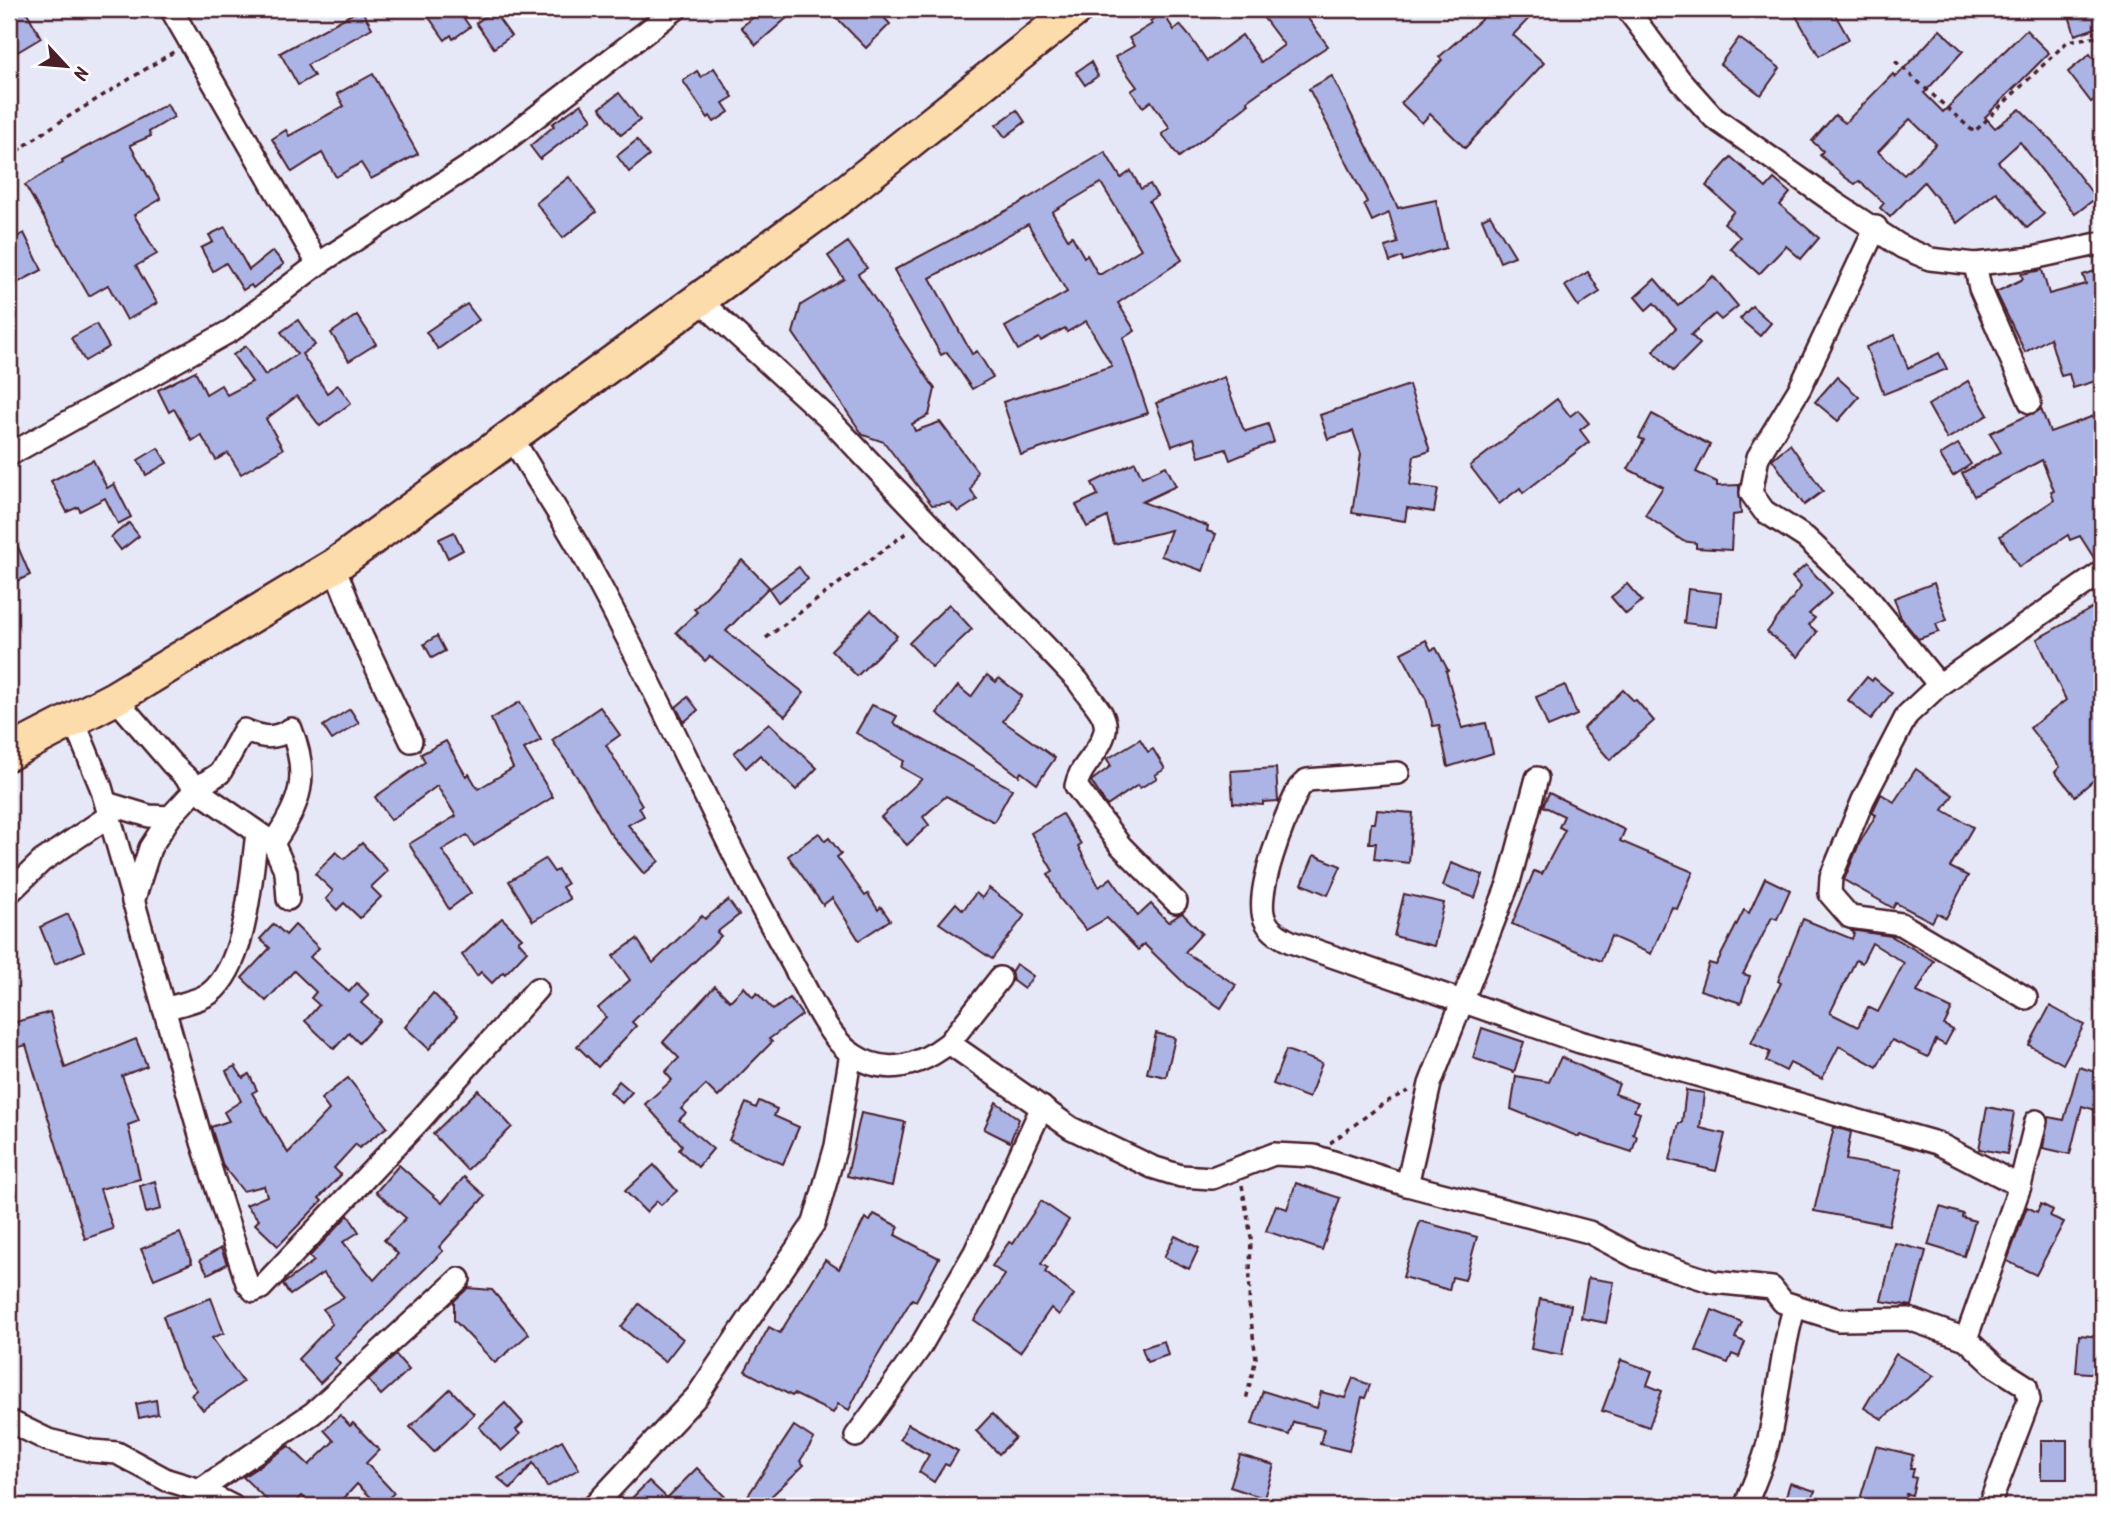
<svg xmlns="http://www.w3.org/2000/svg" width="2111" height="1515" viewBox="0 0 2111 1515" font-family="Kalam,sans-serif">
<style>
.building{fill:#abb4e5;stroke:#4a1f2b;stroke-width:2;fill-rule:evenodd}
.lines{fill:none;stroke-linecap:round;stroke-linejoin:round}
.minor-casing{stroke:#4a1f2b;stroke-width:26}
.primary-casing{stroke:#4a1f2b;stroke-width:38}
.path{stroke:#4a1f2b;stroke-width:3.5;stroke-dasharray:5 5;stroke-linecap:butt}
.minor{stroke:#fff;stroke-width:21}
.primary{stroke:#fddcac;stroke-width:33}
</style>
<rect width="100%" height="100%" fill="#e6e8f7"/>
<filter id="ink" filterUnits="userSpaceOnUse"><feTurbulence type="fractalNoise" baseFrequency=".0143" numOctaves="2"/><feDisplacementMap in="SourceGraphic" scale="14" xChannelSelector="R" yChannelSelector="G"/><feConvolveMatrix kernelMatrix="1 2 1 2 8 2 1 2 1" color-interpolation-filters="sRGB"/></filter>
<g filter="url(#ink)">
<g class="building">
<polygon points="25,9 41,38 9,57 9,17"/>
<polygon points="361,9 372,28 307,65 314,76 298,85 280,53"/>
<polygon points="423,9 457,9 470,27 453,39 451,35 445,40"/>
<polygon points="764,9 797,9 756,45 741,27"/>
<polygon points="828,9 876,9 890,24 866,48"/>
<polygon points="1257,9 1301,9 1328,46 1272,83 1247,101 1249,104 1243,109 1179,157 1162,134 1170,128 1151,101 1143,107 1131,91 1137,87 1115,57 1134,46 1129,38 1152,24 1150,21 1163,13 1174,30 1180,25 1191,38 1207,61 1242,35 1261,62 1284,45"/>
<polygon points="1493,9 1538,9 1513,35 1544,63 1465,148 1430,114 1422,123 1401,103 1442,60 1439,57"/>
<polygon points="1792,9 1832,9 1849,39 1819,56"/>
<polygon points="2067,9 2102,9 2102,26 2075,35"/>
<polygon points="493,11 511,36 494,48 476,23"/>
<path d="M1940,30l23,21 -39,42 19,19 83,-82 23,23 -64,64 10,11 25,-19 32,32 44,57 -21,16 -55,-72 -22,20 46,52 -17,14 -31,-36 -39,31 -33,-41 -34,35 -10,-9 4,-5 -25,-22 -4,3 -9,-6 -26,-23 3,-4 -11,-10 23,-26 10,8 48,-49 3,3zM1910,119l26,25 -32,31 -26,-23z"/>
<polygon points="1739,38 1780,68 1761,95 1720,64"/>
<polygon points="2090,54 2102,70 2102,94 2091,102 2068,72"/>
<polygon points="1091,62 1098,76 1085,85 1076,72"/>
<polygon points="714,68 733,97 723,103 729,112 714,122 710,116 708,118 683,81 697,71 701,77"/>
<polygon points="373,74 418,154 371,179 361,163 336,177 322,153 292,172 272,139 286,130 289,136 344,106 337,94"/>
<polygon points="1332,76 1398,208 1436,200 1446,248 1403,261 1402,257 1390,262 1385,247 1398,243 1389,213 1372,221 1364,204 1367,202 1309,89"/>
<polygon points="619,93 640,120 621,135 600,108"/>
<polygon points="167,104 174,117 149,132 151,136 130,145 161,199 134,215 157,254 136,266 157,303 127,320 108,285 89,296 25,185 63,162 62,160"/>
<polygon points="581,104 592,119 540,159 530,146 554,126 552,124"/>
<polygon points="1017,110 1025,122 1005,137 996,125"/>
<polygon points="637,140 649,156 629,172 617,156"/>
<path d="M1105,152l16,26 10,-7 10,18 9,-5 7,12 -8,5 33,59 -64,43 17,28 -12,7 25,75 -127,42 -18,-53 109,-36 -26,-45 -19,11 -2,-4 -24,13 -2,-3 -21,12 -13,-23 62,-35 -39,-68 -98,54 42,76 5,-3 16,26 -21,12 -25,-37 -6,3 -47,-85 123,-65zM1101,183l40,66 -40,25h-3l-11,-19 -3,2 -12,-21 -4,3 -16,-27z"/>
<polygon points="1731,157 1766,188 1774,179 1790,193 1780,205 1819,238 1801,259 1786,246 1759,274 1730,248 1740,237 1724,223 1734,211 1706,186"/>
<polygon points="569,177 596,212 563,238 536,203"/>
<polygon points="1490,215 1515,256 1500,262 1482,219"/>
<polygon points="225,227 249,270 273,251 284,264 253,288 251,285 243,290 226,263 213,271 201,248 213,242 209,235"/>
<polygon points="24,233 42,270 9,287 9,241"/>
<polygon points="848,242 867,268 858,274 935,389 929,415 912,424 915,431 940,422 977,471 971,490 977,500 958,512 950,503 932,505 884,442 863,435 793,333 801,305 844,279 828,256"/>
<polygon points="2042,270 2049,294 2086,284 2083,275 2098,270 2102,284 2102,379 2073,388 2069,374 2061,376 2050,338 2025,352 1996,292 2023,279 2021,274"/>
<polygon points="1588,272 1600,292 1578,306 1565,286"/>
<polygon points="1713,276 1738,306 1721,320 1715,314 1691,335 1700,344 1673,371 1653,351 1676,328 1654,303 1646,310 1635,297 1655,279 1678,306"/>
<polygon points="467,304 479,320 438,349 426,332"/>
<polygon points="1752,306 1771,323 1760,336 1740,319"/>
<polygon points="357,315 376,344 349,361 331,333"/>
<polygon points="298,320 315,345 302,354 327,393 338,385 351,403 320,426 297,396 266,419 283,449 241,474 228,453 216,460 201,435 192,441 174,409 169,412 158,390 195,371 206,394 221,385 227,395 252,382 233,355 246,346 265,375 297,354 281,332"/>
<polygon points="96,324 109,347 85,361 71,338"/>
<polygon points="1895,335 1908,368 1939,353 1947,369 1884,394 1866,347"/>
<polygon points="1224,377 1243,428 1246,431 1268,424 1274,442 1230,460 1226,449 1199,457 1194,438 1172,446 1156,403"/>
<polygon points="1837,377 1859,397 1838,421 1815,402"/>
<polygon points="1968,381 1988,415 1947,439 1928,405"/>
<polygon points="1409,385 1430,451 1414,456 1410,485 1438,489 1434,512 1407,508 1405,521 1352,513 1361,454 1353,431 1328,439 1320,415"/>
<polygon points="1557,399 1570,416 1578,410 1589,423 1580,430 1589,442 1523,493 1520,488 1499,504 1470,466"/>
<polygon points="2041,409 2050,432 2102,413 2102,559 2096,561 2080,536 2070,540 2068,535 2019,567 2000,536 2054,500 2051,492 2054,491 2042,460 1974,496 1962,473 2001,452 1990,433"/>
<polygon points="1652,414 1710,445 1696,472 1717,482 1717,486 1739,485 1741,514 1733,515 1731,550 1696,548 1696,543 1683,541 1645,515 1663,487 1628,469 1644,440 1639,438"/>
<polygon points="1790,444 1823,491 1804,505 1772,459"/>
<polygon points="1958,444 1971,464 1953,476 1940,455"/>
<polygon points="158,448 167,463 146,475 138,460"/>
<polygon points="93,460 107,488 114,484 131,517 118,524 105,498 80,511 78,507 67,512 51,481"/>
<polygon points="1135,462 1142,477 1166,466 1176,486 1142,502 1208,526 1207,531 1216,534 1203,571 1161,556 1171,530 1114,544 1107,517 1087,527 1076,505 1098,495 1092,483"/>
<polygon points="129,523 139,536 121,550 111,537"/>
<polygon points="9,526 30,575 9,585"/>
<polygon points="454,532 463,550 448,558 439,539"/>
<polygon points="742,560 769,587 726,631 804,693 785,716 710,656 705,661 676,632 697,612 694,609"/>
<polygon points="1806,565 1832,593 1809,614 1815,618 1809,625 1817,632 1798,657 1767,632 1801,587 1792,577"/>
<polygon points="799,567 808,579 778,602 769,589"/>
<polygon points="1934,583 1947,620 1936,624 1939,632 1918,639 1901,618 1894,598"/>
<polygon points="1627,584 1642,601 1626,614 1611,597"/>
<polygon points="1688,589 1721,593 1717,627 1684,623"/>
<polygon points="949,604 972,629 932,667 909,643"/>
<polygon points="2096,606 2102,617 2102,773 2075,796 2055,772 2060,767 2030,728 2066,700 2037,639"/>
<polygon points="871,610 897,636 857,676 831,650"/>
<polygon points="437,636 445,651 432,658 424,644"/>
<polygon points="1426,640 1431,650 1436,648 1448,670 1446,671 1462,728 1486,723 1493,753 1448,767 1439,725 1433,726 1426,699 1401,653"/>
<polygon points="987,675 996,682 999,678 1022,696 1003,721 1055,758 1037,784 1021,772 1019,776 937,713 958,686 971,697"/>
<polygon points="1867,677 1872,681 1874,678 1892,693 1871,719 1848,700"/>
<polygon points="1565,685 1577,715 1548,727 1536,697"/>
<polygon points="1623,690 1634,701 1636,700 1654,721 1610,760 1583,729"/>
<polygon points="688,697 698,710 684,722 676,707"/>
<polygon points="520,702 541,740 524,749 553,797 474,846 467,835 442,850 471,893 449,909 409,844 456,816 437,786 391,820 375,797 425,762 421,754 446,741 466,776 469,774 478,789 513,768 491,719"/>
<polygon points="872,705 897,716 893,723 1012,789 994,822 946,796 923,817 929,825 907,845 881,817 922,779 901,767 904,761 856,733"/>
<polygon points="600,707 620,735 606,745 642,805 639,807 644,816 628,825 659,861 644,874 609,832 585,789 552,740"/>
<polygon points="350,709 359,723 332,740 323,726"/>
<polygon points="769,723 817,768 796,790 760,755 746,768 734,753"/>
<polygon points="1140,739 1148,752 1153,749 1165,769 1155,775 1157,778 1140,788 1138,785 1107,806 1091,781 1111,766 1107,759"/>
<polygon points="1276,768 1278,801 1263,802 1263,805 1233,803 1231,771"/>
<polygon points="1916,769 1953,795 1943,810 1973,827 1950,867 1968,876 1946,918 1937,913 1932,922 1896,903 1893,908 1844,880 1859,844 1876,815 1872,813 1881,794 1894,802"/>
<polygon points="1549,793 1625,830 1620,841 1693,872 1677,909 1672,907 1651,954 1611,936 1601,961 1512,924 1534,871 1542,874 1565,830 1559,827 1564,816 1543,806"/>
<polygon points="1377,810 1413,813 1409,863 1374,859 1376,843 1369,843 1371,823 1375,823"/>
<polygon points="1062,814 1081,844 1078,846 1099,887 1111,878 1138,916 1151,904 1168,922 1182,913 1202,933 1185,952 1236,985 1221,1008 1187,986 1144,944 1138,950 1107,918 1086,930 1060,899 1048,874 1053,871 1031,833"/>
<polygon points="819,833 825,841 829,838 841,854 837,857 865,896 868,894 878,910 881,907 890,920 859,940 832,898 823,905 788,856"/>
<polygon points="362,843 388,871 371,887 381,897 360,918 344,903 337,910 326,899 333,891 315,874 336,852 344,859"/>
<polygon points="1314,855 1341,866 1328,895 1302,884"/>
<polygon points="545,859 554,872 558,870 567,884 562,887 570,899 533,921 509,881"/>
<polygon points="1451,863 1483,875 1475,898 1443,886"/>
<polygon points="1765,878 1790,890 1777,919 1772,917 1743,974 1750,976 1741,1003 1700,990 1709,963 1716,965 1744,910 1749,913"/>
<polygon points="989,888 1025,915 992,959 939,923 956,903 963,910 976,893 982,898"/>
<polygon points="1404,894 1444,903 1434,946 1394,936"/>
<polygon points="728,900 739,915 717,932 721,936 632,1022 636,1026 598,1067 577,1046 606,1017 598,1008 630,980 613,956 637,939 653,963 702,916 705,919"/>
<polygon points="68,914 84,951 55,964 40,927"/>
<polygon points="502,918 522,938 518,941 527,951 505,974 503,972 492,983 481,972 477,976 462,955"/>
<path d="M1803,919l49,20 2,-6 -4,-3 41,6 43,25 -17,31 35,17 -8,16 9,5 -8,15 -9,-5 -8,17 -36,-17 -15,27 -38,-21 -17,33 -32,-16 -4,8 -20,-10 4,-9 -19,-9 30,-60 -3,-2zM1872,943l32,20 -26,49 -10,-5 -10,20 -28,-14 26,-53 6,3z"/>
<polygon points="274,924 286,935 295,925 319,948 310,957 331,977 349,992 357,983 369,995 361,1003 380,1020 359,1043 349,1033 334,1049 305,1021 319,1005 311,998 316,992 294,971 266,1001 242,978 270,948 260,939"/>
<polygon points="1016,964 1033,976 1024,989 1013,981 1011,972"/>
<polygon points="715,986 730,1001 744,987 753,997 757,993 773,1010 790,998 802,1015 769,1039 772,1042 718,1097 706,1085 681,1109 686,1113 679,1120 713,1149 698,1167 679,1150 682,1145 645,1104 672,1080 665,1072 679,1058 663,1042"/>
<polygon points="433,993 457,1017 429,1049 405,1027"/>
<polygon points="2050,1006 2084,1025 2063,1064 2029,1045"/>
<polygon points="50,1012 65,1068 136,1039 147,1066 122,1076 139,1121 128,1125 140,1179 100,1189 113,1229 85,1239 26,1045 9,1050 9,1024"/>
<polygon points="1482,1028 1524,1042 1514,1072 1473,1058"/>
<polygon points="1156,1033 1175,1038 1166,1077 1147,1073"/>
<polygon points="1286,1050 1322,1063 1309,1098 1273,1084"/>
<polygon points="1561,1057 1619,1084 1615,1094 1638,1102 1634,1111 1640,1113 1633,1134 1637,1136 1632,1152 1580,1135 1579,1137 1511,1109 1516,1076 1549,1082"/>
<polygon points="235,1066 243,1078 249,1074 257,1090 252,1093 288,1153 329,1110 321,1099 348,1078 387,1127 359,1148 356,1144 334,1168 341,1175 319,1198 322,1201 278,1246 255,1224 259,1220 246,1205 267,1196 264,1186 243,1191 223,1166 211,1127 229,1121 224,1112 241,1101 226,1071"/>
<polygon points="2079,1067 2102,1074 2102,1112 2082,1106 2070,1154 2043,1148 2048,1117 2064,1120"/>
<polygon points="619,1081 632,1092 622,1103 610,1092"/>
<polygon points="478,1090 512,1127 467,1170 433,1134"/>
<polygon points="1686,1090 1704,1093 1700,1128 1725,1134 1716,1171 1670,1160 1679,1123 1682,1123"/>
<polygon points="759,1101 777,1109 774,1116 799,1127 783,1164 729,1140 746,1103 756,1108"/>
<polygon points="996,1102 1019,1119 1010,1142 984,1129"/>
<polygon points="1987,1107 2014,1112 2007,1154 1979,1149"/>
<polygon points="861,1113 905,1122 892,1186 847,1176"/>
<polygon points="1834,1127 1851,1132 1846,1160 1902,1170 1889,1225 1814,1211"/>
<polygon points="399,1165 442,1203 464,1177 485,1196 439,1247 443,1251 335,1358 340,1364 320,1383 298,1359 332,1324 323,1309 344,1297 323,1273 290,1295 283,1284 314,1261 309,1257 348,1215 359,1232 343,1242 374,1280 398,1254 384,1240 406,1218 376,1192"/>
<polygon points="654,1165 677,1191 661,1205 657,1201 646,1212 625,1191"/>
<polygon points="155,1181 161,1209 146,1213 140,1186"/>
<polygon points="1296,1183 1340,1198 1322,1250 1266,1231 1276,1205 1287,1209"/>
<polygon points="1041,1201 1069,1220 1041,1264 1048,1268 1045,1272 1074,1295 1059,1315 1051,1308 1020,1352 974,1320 1005,1275 992,1266 1009,1242 1013,1244"/>
<polygon points="2041,1204 2053,1210 2050,1216 2064,1222 2036,1275 2007,1261 2027,1207 2037,1212"/>
<polygon points="1940,1207 1963,1214 1962,1217 1975,1221 1964,1256 1928,1245"/>
<polygon points="874,1214 899,1227 895,1235 939,1258 916,1301 912,1299 869,1370 849,1410 838,1404 833,1413 794,1394 792,1396 745,1371 769,1327 780,1333 825,1260 839,1269 865,1218 870,1221"/>
<polygon points="1420,1221 1477,1237 1465,1280 1452,1277 1449,1290 1403,1277"/>
<polygon points="180,1233 192,1263 154,1279 141,1249"/>
<polygon points="1175,1236 1199,1248 1189,1269 1164,1257"/>
<polygon points="1895,1243 1926,1251 1912,1306 1881,1301"/>
<polygon points="221,1248 227,1264 208,1274 200,1260"/>
<polygon points="1588,1278 1614,1282 1606,1323 1581,1318"/>
<polygon points="468,1288 492,1290 529,1334 495,1363 454,1320 454,1301"/>
<polygon points="211,1298 224,1333 212,1338 243,1382 203,1410 191,1395 197,1390 181,1368 163,1316"/>
<polygon points="1540,1299 1571,1305 1562,1355 1531,1349"/>
<polygon points="639,1304 683,1339 665,1362 621,1327"/>
<polygon points="1712,1310 1742,1322 1735,1338 1745,1342 1739,1357 1732,1354 1728,1363 1696,1351"/>
<polygon points="2079,1335 2102,1337 2102,1374 2076,1372"/>
<polygon points="1164,1341 1168,1355 1147,1362 1142,1348"/>
<polygon points="1896,1354 1934,1376 1882,1419 1864,1408"/>
<polygon points="396,1355 409,1370 381,1395 368,1380"/>
<polygon points="1621,1360 1652,1371 1647,1385 1662,1391 1649,1427 1602,1411"/>
<polygon points="1353,1378 1370,1385 1365,1398 1362,1397 1349,1451 1320,1444 1324,1429 1293,1422 1289,1435 1252,1424 1263,1391 1317,1408 1321,1392 1345,1398"/>
<polygon points="450,1389 474,1414 434,1452 410,1427"/>
<polygon points="156,1400 158,1414 139,1418 136,1404"/>
<polygon points="505,1403 523,1423 516,1430 520,1434 501,1451 479,1427"/>
<polygon points="992,1414 1015,1438 999,1454 976,1431"/>
<polygon points="340,1415 350,1426 353,1423 379,1450 366,1463 394,1493 380,1506 357,1484 337,1506 313,1506 302,1496 292,1506 273,1506 243,1477 289,1446 309,1465 334,1441 324,1430"/>
<polygon points="908,1424 958,1451 949,1466 945,1464 934,1482 919,1472 929,1455 900,1439"/>
<polygon points="794,1426 814,1439 800,1461 804,1465 761,1506 741,1506"/>
<polygon points="562,1440 579,1469 547,1487 533,1463 511,1489 498,1478"/>
<rect x="2041" y="1440" width="26" height="39"/>
<polygon points="1876,1446 1913,1455 1910,1469 1914,1469 1912,1477 1916,1478 1912,1495 1906,1494 1903,1506 1864,1500 1861,1496"/>
<polygon points="1240,1455 1274,1465 1264,1498 1230,1487"/>
<polygon points="697,1468 734,1506 624,1506 649,1481 667,1498"/>
<polygon points="1790,1483 1815,1491 1810,1506 1783,1506"/>
</g>
<g class="lines">
<g class="minor-casing">
<g id="minor">
<polyline points="171,9 318,264"/>
<polyline points="1627,9 1680,80 1714,118 1835,203 1902,247 1930,259 1975,264 2033,258 2102,243"/>
<polyline points="1876,227 1800,388 1758,457 1751,493 1764,511 1806,538 1865,594 1939,685"/>
<polyline points="1975,264 1980,288 2030,402"/>
<path d="M698,299l129,118 251,264c26,38 41,39 10,81 -6,8 -10,14 -12,24l44,59 56,57"/>
<path d="M511,436c27,46 57,90 82,137 70,127 126,262 198,388 15,27 36,76 61,93 34,23 67,12 97,-11l122,85 81,39 29,9 31,2 62,-24 40,2 93,29 182,47 47,25 77,25 59,6 11,14 56,18 70,-1 57,20 30,28 30,19 3,14 -40,106"/>
<polyline points="9,455 232,330 318,264 488,154 676,9"/>
<polyline points="334,566 362,637 411,741"/>
<polyline points="115,698 172,764 207,797 273,843 286,872 288,899"/>
<polyline points="73,719 101,787 202,1142 247,1283 254,1291 261,1288 420,1120 537,989"/>
<path d="M1398,773l-91,7 -8,8c-12,25 -48,109 -33,134 5,10 15,15 25,20l289,100 357,101 83,43"/>
<polyline points="106,803 149,816 170,817"/>
<polyline points="9,893 42,861 109,816"/>
<path d="M133,902l17,-54 20,-31 27,-29 23,-15 24,-43c18,8 30,10 47,-1 19,48 10,73 -18,114"/>
<polyline points="2026,998 1901,924 1850,917 1830,894 1831,877 1863,800 1907,715 1939,685 2102,572"/>
<path d="M164,1009c13,-4 35,-8 46,-16 37,-29 41,-116 47,-160"/>
<polyline points="949,1043 1000,978"/>
<polyline points="1407,1185 1430,1084 1509,882 1537,778"/>
<polyline points="1966,1339 2020,1186 2036,1121"/>
<polyline points="9,1421 48,1440 92,1451 117,1453 167,1480 200,1490 232,1506"/>
<polyline points="856,1436 919,1349 975,1252 1042,1107"/>
<polyline points="200,1490 313,1413 459,1279"/>
<path d="M1747,1502c6,-17 14,-34 19,-51 13,-48 14,-98 29,-145"/>
<polyline points="594,1506 697,1396 814,1223 836,1146 851,1053"/>
</g>
</g>
<g class="primary-casing">
<polyline id="primary" points="9,753 115,698 334,566 837,199 1076,9"/>
</g>
<g class="path">
<polyline points="1895,61 1974,132 2068,41 2102,36"/>
<polyline points="9,157 47,130 175,51"/>
<polyline points="766,638 910,530"/>
<polyline points="1330,1143 1384,1103 1408,1091"/>
<polyline points="1242,1185 1251,1237 1249,1305 1256,1358 1246,1400"/>
</g>
<use href="#minor" class="minor"/>
<use href="#primary" class="primary"/>
</g>
</g>
<rect width="2111" height="1515" fill="none" stroke="#fff" stroke-width="35"/>
<rect x="18" y="18" width="2076" height="1480" fill="none" stroke="#4a1f2b" stroke-width="2.5" filter="url(#ink)"/>
<g transform="translate(66 66) rotate(116)" stroke="#ffffff" stroke-width="5" paint-order="stroke">
<path d="M0-5L12 26L0 18L-12 26Z" fill="#4a1f2b"/>
<text y="-10" font-size="19" font-weight="bold" text-anchor="middle" fill="#4a1f2b">N</text>
</g>
</svg>
